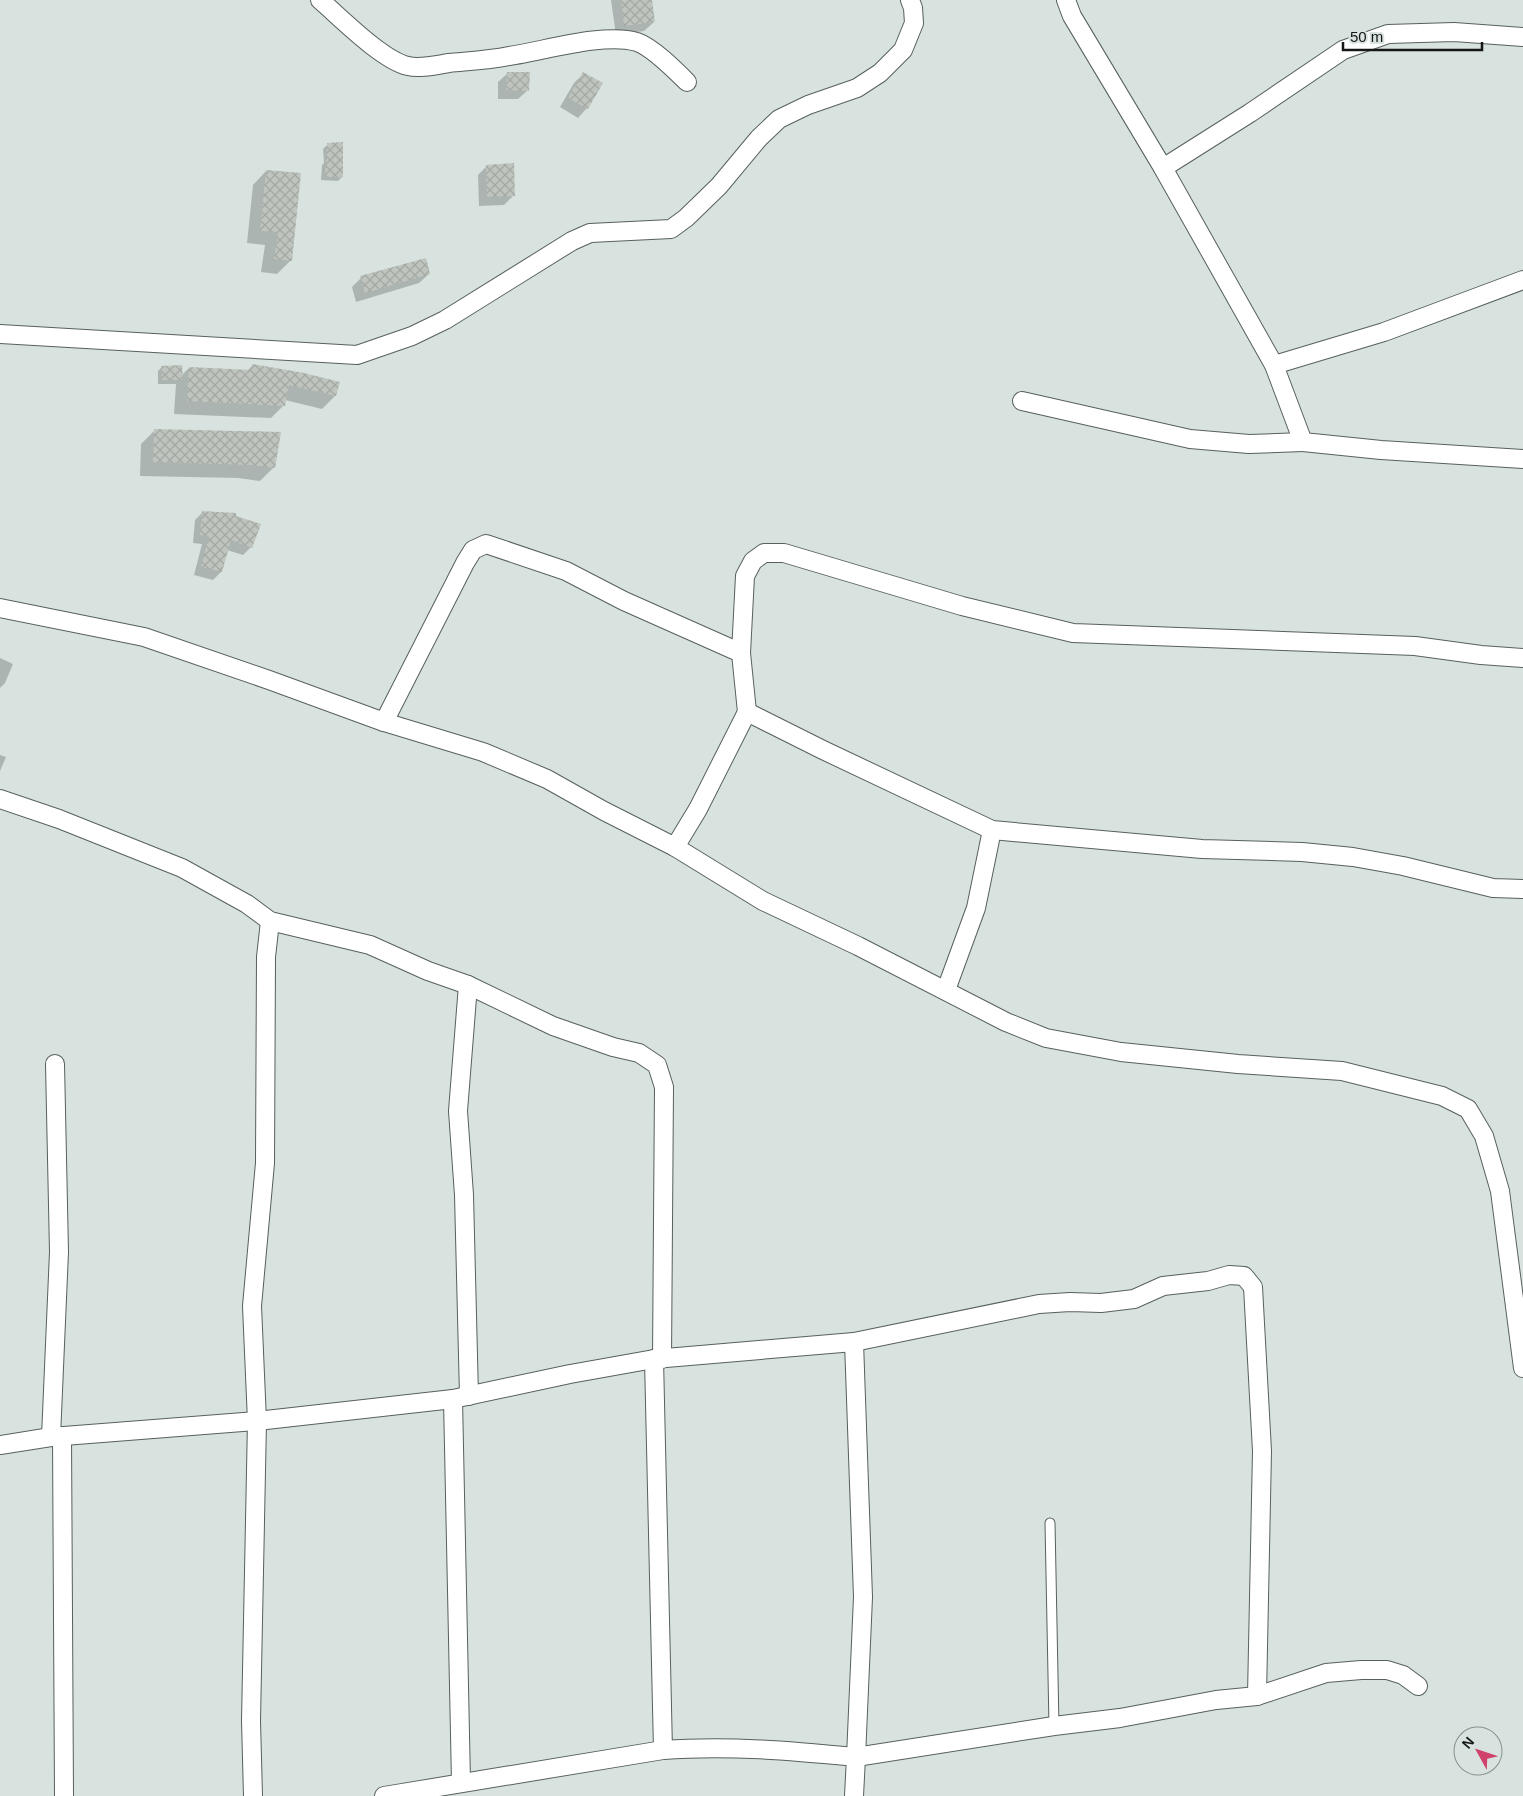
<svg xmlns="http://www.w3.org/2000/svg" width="1523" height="1796" viewBox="0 0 1523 1796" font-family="Arial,sans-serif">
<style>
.shadow{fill:#0003}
.building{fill:url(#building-cross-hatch)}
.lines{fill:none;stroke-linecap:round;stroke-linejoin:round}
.service-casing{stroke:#57605d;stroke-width:11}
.minor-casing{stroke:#57605d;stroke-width:20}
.service{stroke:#fff;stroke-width:9}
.minor{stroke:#fff;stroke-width:18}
</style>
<defs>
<pattern id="building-cross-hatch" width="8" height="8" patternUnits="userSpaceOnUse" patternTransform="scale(1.25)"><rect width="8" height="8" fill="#bfc5be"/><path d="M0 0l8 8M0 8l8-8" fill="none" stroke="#a3a8a3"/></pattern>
</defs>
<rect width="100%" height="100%" fill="#d8e2de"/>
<g class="shadow">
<polygon points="611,0 650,0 654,22 644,31 616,35"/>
<polygon points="508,73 528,90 518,99 498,99 498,82"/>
<polygon points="583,74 587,108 578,118 560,107 574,83"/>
<polygon points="327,145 342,177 338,181 321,180 322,165 324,163 323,149"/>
<polygon points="487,166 513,196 504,205 479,206 478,175"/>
<polygon points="266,171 300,174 290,261 277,274 261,272 265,245 247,243 253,185"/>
<polygon points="429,274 419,283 356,302 352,287 361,278"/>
<polygon points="253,365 335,396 322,409 285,400 284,405 271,418 174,414 176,384 158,384 158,371 162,367 181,376 189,368 247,371"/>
<polygon points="155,430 274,467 260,481 238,478 140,476 141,444"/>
<polygon points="203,512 251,547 243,555 227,550 221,572 213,580 194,575 202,544 193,543 195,520"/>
<polygon points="0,658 13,664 5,683 0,688"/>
<polygon points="0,755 6,757 0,771"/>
</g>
<g class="building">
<polygon points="621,0 652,0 655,22 624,26"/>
<polygon points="507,72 530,72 529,91 506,90"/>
<polygon points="583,72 603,83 588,109 568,98"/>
<polygon points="343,142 343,177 325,177 326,160 327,160 327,143"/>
<polygon points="514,163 515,196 487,197 486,165"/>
<polygon points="266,170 301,173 292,261 274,259 278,232 260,231"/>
<polygon points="426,258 430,274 365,293 360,276"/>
<polygon points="252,364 304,373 340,382 336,396 289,385 285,406 187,401 189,367 251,370"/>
<polygon points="182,365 183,380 162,380 161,366"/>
<polygon points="154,429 281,432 275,468 253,465 153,462"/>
<polygon points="202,511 236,513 236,516 261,524 252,548 231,540 222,572 201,567 209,536 200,535"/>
</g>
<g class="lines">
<g class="service-casing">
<polyline id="service" points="1050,1523 1054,1726"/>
</g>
<g class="minor-casing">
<g id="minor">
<path d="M320,0c21,18 62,60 88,66 12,3 28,-1 41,-3 20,-2 40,-3 60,-7 35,-5 95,-24 128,-14 15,5 38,28 50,40"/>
<polyline points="1066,0 1072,16 1163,168 1274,365 1303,442 1381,450 1523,459"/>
<polyline points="1163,168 1250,113 1343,50 1388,34 1454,32 1523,37"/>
<polyline points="0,334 357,355 412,336 445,320 572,241 590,233 671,229 686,218 719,186 759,138 779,119 808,105 857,88 880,73 903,50 914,23 913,8 910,0"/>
<polyline points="1274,365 1384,332 1523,280"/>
<polyline points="1022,401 1190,439 1249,444 1303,442"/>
<polyline points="0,608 144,637 269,680 384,722 483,752 547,779 604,811 675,847 763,901 858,946 1006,1022 1046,1038 1121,1052 1238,1064 1342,1071 1442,1096 1468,1109 1484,1136 1500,1191 1523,1368"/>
<polyline points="741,653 745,576 753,561 764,553 784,553 962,606 1073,633 1415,646 1481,655 1523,658"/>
<polyline points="384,722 465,563 473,550 486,544 566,571 624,601 741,653 747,712"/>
<polyline points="0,799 59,819 182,868 247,904 270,921 370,945 428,971 468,985 553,1026 613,1047 639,1053 657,1065 664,1087 662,1359"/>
<polyline points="675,847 698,809 747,712 823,750 992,830 1202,849 1302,852 1353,857 1403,866 1493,888 1523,889"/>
<polyline points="468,985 458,1111 464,1195 469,1396"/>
<polyline points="946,990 976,908 992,830"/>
<polyline points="854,1342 863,1597 856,1757 1054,1726 1120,1718 1216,1700 1257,1696 1326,1673 1361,1670 1387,1670 1403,1675 1418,1686"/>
<polyline points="654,1359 663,1750"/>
<polyline points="453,1399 461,1782"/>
<polyline points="62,1436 64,1796"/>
<polyline points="51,1437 59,1252 55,1064"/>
<polyline points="0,1445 51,1437 257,1421 453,1399 570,1374 654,1359 854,1342 1039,1304 1070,1302 1101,1303 1134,1299 1163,1286 1208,1281 1229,1275 1244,1276 1253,1287 1262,1451 1257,1696"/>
<polyline points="253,1796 251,1721 257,1421 252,1306 265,1163 266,957 270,921"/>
<path d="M384,1796l279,-46c65,-5 129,1 193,7l-2,39"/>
</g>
</g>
<use href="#service" class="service"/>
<use href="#minor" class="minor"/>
</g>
<g transform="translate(1478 1751) rotate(310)"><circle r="24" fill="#d8e2de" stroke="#8a918e"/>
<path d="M0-4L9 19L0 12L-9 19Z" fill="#d0426b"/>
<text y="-8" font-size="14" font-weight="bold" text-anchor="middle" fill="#141716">N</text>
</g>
<path d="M1343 42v8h139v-8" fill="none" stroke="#141716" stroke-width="2.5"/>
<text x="1350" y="42" font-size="15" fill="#141716" stroke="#d8e2de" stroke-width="4" paint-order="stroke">50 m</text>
</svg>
